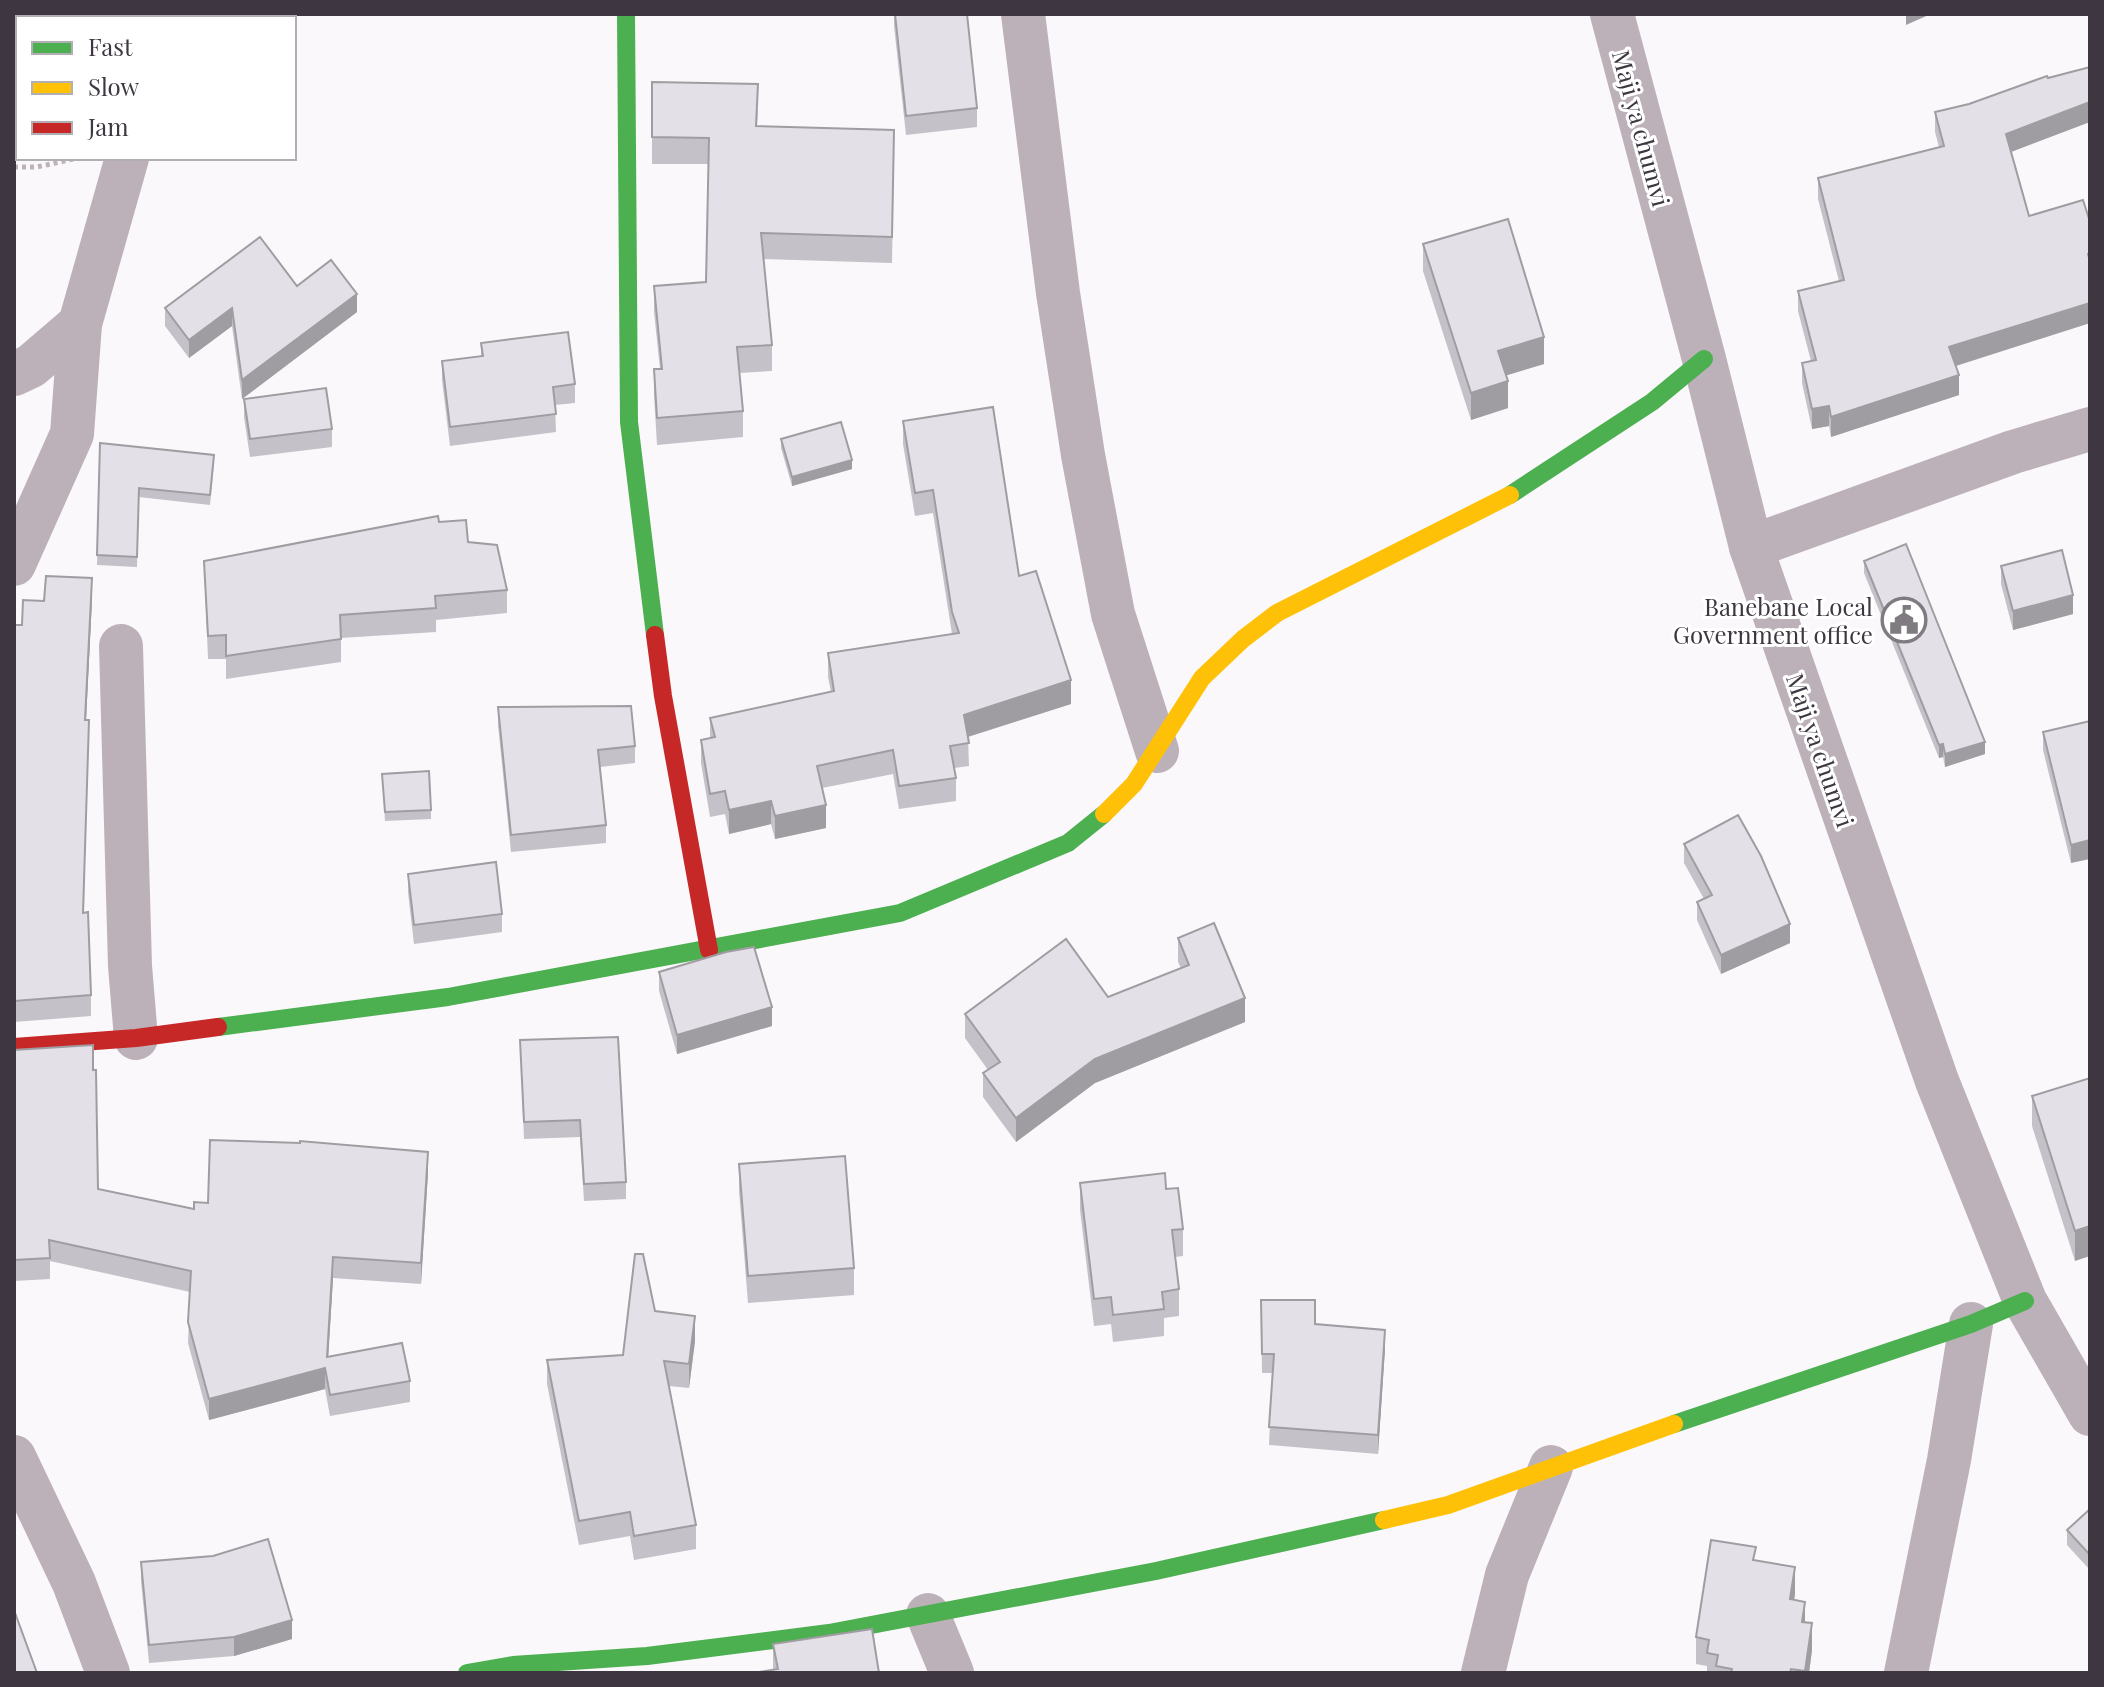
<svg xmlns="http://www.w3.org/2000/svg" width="2104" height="1687" viewBox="0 0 2104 1687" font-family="'Playfair Display',serif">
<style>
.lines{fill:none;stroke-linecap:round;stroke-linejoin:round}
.path{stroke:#bbb3b9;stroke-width:5;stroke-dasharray:4 4;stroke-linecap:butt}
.street{stroke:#bdb1b9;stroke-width:44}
.fast{stroke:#4caf50;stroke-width:18}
.slow{stroke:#ffc107;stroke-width:18}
.jam{stroke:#c62828;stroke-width:18}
.wall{fill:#c4c1c8}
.shaded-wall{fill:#a09da2}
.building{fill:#e4e0e8;stroke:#a09da2;stroke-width:2}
.labels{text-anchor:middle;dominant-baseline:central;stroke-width:6;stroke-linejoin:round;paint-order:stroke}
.street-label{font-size:24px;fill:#3e3640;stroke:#fff}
.poi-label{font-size:24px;fill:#3e3640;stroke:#fff;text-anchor:end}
</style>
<rect width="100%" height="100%" fill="#faf8fb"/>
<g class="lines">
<polyline class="path" points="14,167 37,167 78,158"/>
<g class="street">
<polyline points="1023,14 1058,293 1083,455 1113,614 1157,751"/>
<polyline points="1612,14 1704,359 1751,547 1937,1081 2025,1301 2090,1414"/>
<polyline points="196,18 199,14"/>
<polyline points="14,374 31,366 80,324"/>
<polyline points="1751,547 2013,452 2090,429"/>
<polyline points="14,564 72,434 80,324 127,158"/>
<polyline points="121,646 130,966 136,1038"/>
<polyline points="14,1457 74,1583 108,1673"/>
<polyline points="928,1615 952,1673"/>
<polyline points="1483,1673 1507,1575 1551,1467"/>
<polyline points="1906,1673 1949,1460 1971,1324"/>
</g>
<g class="fast">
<polyline points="626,14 629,422 655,635"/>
<polyline points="1510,495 1652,402 1704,359"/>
<polyline points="218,1027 448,997 900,913 1068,843 1104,814"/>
<polyline points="1674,1424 1971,1324 2025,1301"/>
<polyline points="467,1673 513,1665 647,1656 829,1633 1156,1571 1384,1520"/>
</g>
<g class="slow">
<polyline points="1104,814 1134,784 1202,678 1243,639 1277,613 1510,495"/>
<polyline points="1384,1520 1448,1505 1674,1424"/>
</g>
<g class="jam">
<polyline points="655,635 663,696 709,950"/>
<polyline points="14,1047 136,1038 218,1027"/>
</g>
</g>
<g class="wall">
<polygon points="894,14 967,14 977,108 977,127 906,135 894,26"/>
<polygon points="652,82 758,110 757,126 894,156 892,263 763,259 772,345 772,371 739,373 743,411 743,437 657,445 654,395 654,369 660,369 654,312 654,286 706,282 709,164 652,164"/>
<polygon points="1935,112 2011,152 2029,216 2090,222 2090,323 1956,366 1959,395 1831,437 1829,426 1812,429 1802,383 1802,363 1811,361 1798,311 1798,291 1839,281 1818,199 1818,178 1939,147 1935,132"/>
<polygon points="1423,244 1544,364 1506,375 1508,408 1471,420 1423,271"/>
<polygon points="297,286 357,312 242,399 232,326 189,358 165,326 165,308"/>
<polygon points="481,343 575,384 575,403 555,405 556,432 450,446 442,380 442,361 481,356"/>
<polygon points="244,399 332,429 332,447 250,457 244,417"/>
<polygon points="903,421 1019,576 1071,704 968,737 969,766 954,768 956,778 956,801 899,809 893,774 822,788 826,828 775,839 771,824 729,834 725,814 710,817 701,763 701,740 710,738 710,718 831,692 828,677 828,653 952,634 933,513 915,516 903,444"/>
<polygon points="781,439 852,469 792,486 781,448"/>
<polygon points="100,443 214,464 210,505 139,497 137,567 97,565"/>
<polygon points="439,522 468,542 507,590 507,613 436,620 436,632 341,638 341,662 226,679 226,659 208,659 204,561"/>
<polygon points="1864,561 1985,754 1945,767 1943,757 1939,758 1864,573"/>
<polygon points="2001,566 2073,614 2013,630 2001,584"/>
<polygon points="92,599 86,720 84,912 91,995 91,1016 14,1022 14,625 22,625"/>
<polygon points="498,707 635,746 635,763 600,767 606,825 606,843 511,852 498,725"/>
<polygon points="2090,721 2071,863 2043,750 2043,732"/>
<polygon points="382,774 431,810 431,819 385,821"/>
<polygon points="1684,844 1790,943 1721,974 1697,920 1697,902 1704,899 1684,863"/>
<polygon points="408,874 502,914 502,932 414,944 408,893"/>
<polygon points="1178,938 1245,1022 1095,1083 1016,1142 983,1097 983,1073 988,1070 965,1038 965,1014 1108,997 1181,968 1178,962"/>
<polygon points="659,972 772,1026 677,1054 659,991"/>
<polygon points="520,1040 626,1182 626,1199 584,1201 580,1137 524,1139"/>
<polygon points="14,1050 98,1189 194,1209 208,1203 428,1173 421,1284 333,1278 328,1356 410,1381 410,1402 330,1416 325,1389 209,1420 188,1343 190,1292 50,1261 50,1279 14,1281"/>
<polygon points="2090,1078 2075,1261 2032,1126 2032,1096"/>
<polygon points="739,1164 854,1268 854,1295 748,1303 739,1191"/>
<polygon points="1080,1183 1166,1189 1183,1229 1183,1256 1175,1257 1179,1289 1179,1316 1164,1318 1164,1336 1113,1342 1111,1324 1094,1326 1080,1210"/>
<polygon points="1261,1300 1315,1324 1385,1349 1378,1454 1269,1445 1272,1373 1262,1373"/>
<polygon points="655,1311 695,1341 689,1388 669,1386 696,1525 696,1549 634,1560 630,1536 579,1545 547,1384 547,1360 623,1355"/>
<polygon points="2090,1509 2090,1570 2067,1545 2067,1530"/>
<polygon points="1756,1561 1795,1594 1794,1600 1805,1622 1812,1650 1809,1673 1707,1673 1707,1666 1696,1664 1696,1637"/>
<polygon points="141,1562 292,1639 234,1656 149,1663 141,1581"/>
<polygon points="773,1644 879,1673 773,1670"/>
</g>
<g class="shaded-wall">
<polygon points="1906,14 1931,14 1906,25"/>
<polygon points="2090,102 2090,122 2006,154 2006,134"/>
<polygon points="357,294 357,312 242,399 242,380"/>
<polygon points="2090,303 2090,323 1949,368 1949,347"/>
<polygon points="232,308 232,326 189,358 189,340"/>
<polygon points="1544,337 1544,364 1498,378 1498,351"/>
<polygon points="1959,375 1959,395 1831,437 1831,417"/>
<polygon points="1508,381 1508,408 1471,420 1471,393"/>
<polygon points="1829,406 1829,426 1812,429 1812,409"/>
<polygon points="852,460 852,469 792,486 792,477"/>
<polygon points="92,578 92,599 85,741 85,720"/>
<polygon points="2073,595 2073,614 2013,630 2013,611"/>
<polygon points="1071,680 1071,704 964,738 964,715"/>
<polygon points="1985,742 1985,754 1945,767 1945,754"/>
<polygon points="1943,744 1943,757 1939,758 1939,745"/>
<polygon points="771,801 771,824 729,834 729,810"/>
<polygon points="826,805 826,828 775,839 775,816"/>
<polygon points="2090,840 2090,859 2071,863 2071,845"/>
<polygon points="1790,924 1790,943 1721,974 1721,955"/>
<polygon points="1245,998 1245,1022 1095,1083 1016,1142 1016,1118 1095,1059"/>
<polygon points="772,1007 772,1026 677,1054 677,1035"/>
<polygon points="428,1152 428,1173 421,1284 421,1263"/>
<polygon points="2090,1226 2090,1256 2075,1261 2075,1231"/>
<polygon points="333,1257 333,1278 327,1378 327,1357"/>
<polygon points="695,1316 695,1341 689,1388 689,1364"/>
<polygon points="1385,1330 1385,1349 1378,1454 1378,1435"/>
<polygon points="325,1368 325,1389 209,1420 209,1399"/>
<polygon points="1795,1567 1795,1594 1790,1626 1790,1599"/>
<polygon points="1805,1602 1805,1628 1802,1622"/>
<polygon points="292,1620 292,1639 234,1656 234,1637"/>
<polygon points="1812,1623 1812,1650 1809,1673 1805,1673"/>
</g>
<g class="building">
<polygon points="895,14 967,14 977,108 906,116"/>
<polygon points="2090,67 2090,102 2006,134 2029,216 2083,200 2090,222 2090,253 2088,254 2090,261 2090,303 1949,347 1959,375 1831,417 1829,406 1812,409 1802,363 1816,360 1798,291 1844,280 1818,178 1944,146 1935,112 1969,104 2047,76 2048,78"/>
<polygon points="652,82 758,84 756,126 894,130 892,237 761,233 772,345 737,347 743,411 657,418 654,369 662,369 654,286 706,282 709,138 652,137"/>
<polygon points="1508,219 1544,337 1498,351 1508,381 1471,393 1423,244"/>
<polygon points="260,237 297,286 331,260 357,294 242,380 232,308 189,340 165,308"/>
<polygon points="568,332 575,384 553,387 556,414 450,427 442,361 483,356 481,343"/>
<polygon points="326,388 332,429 250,439 244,399"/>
<polygon points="993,407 1019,576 1036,571 1071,680 964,715 969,743 950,746 956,778 899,786 893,750 817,766 826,805 775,816 771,801 729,810 725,791 710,794 701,740 715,737 710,718 834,691 828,653 959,633 952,612 933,490 915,493 903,421"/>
<polygon points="841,422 852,460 792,477 781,439"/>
<polygon points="100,443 214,455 210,495 139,488 137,557 97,555"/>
<polygon points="438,516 439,522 466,520 468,542 497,545 507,590 435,596 436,608 340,615 341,639 226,656 226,635 208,636 204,561"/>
<polygon points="1906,544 1985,742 1945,754 1943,744 1939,745 1864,561"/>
<polygon points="2062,550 2073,595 2013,611 2001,566"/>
<polygon points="46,576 92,578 85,720 89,720 83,913 88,912 91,995 14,1001 14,625 22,625 23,600 44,601"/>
<polygon points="631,706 635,746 598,750 606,825 511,835 498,707"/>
<polygon points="2090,721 2090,840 2071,845 2043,732"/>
<polygon points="429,771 431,810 385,812 382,774"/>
<polygon points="1738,815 1761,856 1790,924 1721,955 1697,902 1712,895 1684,844"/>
<polygon points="496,862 502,914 414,925 408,874"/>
<polygon points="1214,923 1245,998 1095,1059 1016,1118 983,1073 1000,1062 965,1014 1066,939 1108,997 1189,965 1178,938"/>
<polygon points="754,947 772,1007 677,1035 659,972 726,952"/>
<polygon points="618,1037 626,1182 584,1184 580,1120 524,1122 520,1040"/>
<polygon points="93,1045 93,1070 96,1070 98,1189 194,1209 194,1202 208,1203 210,1140 300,1143 300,1141 428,1152 421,1263 333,1257 327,1357 402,1343 410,1381 330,1395 325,1368 209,1399 188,1322 191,1271 49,1240 50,1258 14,1260 14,1050"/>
<polygon points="2090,1078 2090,1226 2075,1231 2032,1096"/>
<polygon points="845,1156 854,1268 748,1276 739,1164"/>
<polygon points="1165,1173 1166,1189 1178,1188 1183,1229 1172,1230 1179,1289 1162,1292 1164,1309 1113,1315 1111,1297 1094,1299 1080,1183"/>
<polygon points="635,1254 643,1254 655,1311 695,1316 689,1364 664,1361 696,1525 634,1536 630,1512 579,1521 547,1360 623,1355"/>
<polygon points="1261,1300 1315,1300 1315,1324 1385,1330 1378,1435 1269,1427 1274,1354 1262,1354"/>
<polygon points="2090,1509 2090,1555 2067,1530"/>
<polygon points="268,1539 292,1620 234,1637 149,1645 141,1562 213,1556"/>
<polygon points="1711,1540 1756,1547 1753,1560 1795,1567 1790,1599 1805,1602 1802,1622 1812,1623 1805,1671 1791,1669 1790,1673 1731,1673 1732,1669 1716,1666 1718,1655 1707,1653 1709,1640 1696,1637"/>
<polygon points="14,1610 37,1673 14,1673"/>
<polygon points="872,1629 879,1673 752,1673 778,1669 773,1644"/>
</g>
<defs>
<g id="civic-ring" transform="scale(2.3)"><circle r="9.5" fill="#fff" stroke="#807a81" stroke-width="1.5"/><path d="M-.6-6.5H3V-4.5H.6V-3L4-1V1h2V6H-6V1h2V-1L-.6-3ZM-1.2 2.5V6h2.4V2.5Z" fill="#807a81"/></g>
</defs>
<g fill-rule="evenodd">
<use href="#civic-ring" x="1904" y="620"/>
</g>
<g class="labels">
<g class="street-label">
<text transform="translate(1642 128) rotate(75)">Maji ya chumvi</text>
<text transform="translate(1821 750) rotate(71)">Maji ya chumvi</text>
</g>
<g class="poi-label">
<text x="1873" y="606">Banebane Local<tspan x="1873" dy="28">Government office</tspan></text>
</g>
</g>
<rect width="2104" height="1687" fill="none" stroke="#3e3640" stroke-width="32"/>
<rect x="16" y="16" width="280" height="144" fill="#ffffff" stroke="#b2afb3" stroke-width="2"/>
<rect x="32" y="42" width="40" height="12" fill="#4caf50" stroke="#b2afb3" stroke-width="2"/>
<text x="88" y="56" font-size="24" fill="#3e3640">Fast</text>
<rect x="32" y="82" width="40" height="12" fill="#ffc107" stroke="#b2afb3" stroke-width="2"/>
<text x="88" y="96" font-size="24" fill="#3e3640">Slow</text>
<rect x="32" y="122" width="40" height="12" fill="#c62828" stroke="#b2afb3" stroke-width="2"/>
<text x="88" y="136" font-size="24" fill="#3e3640">Jam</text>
</svg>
